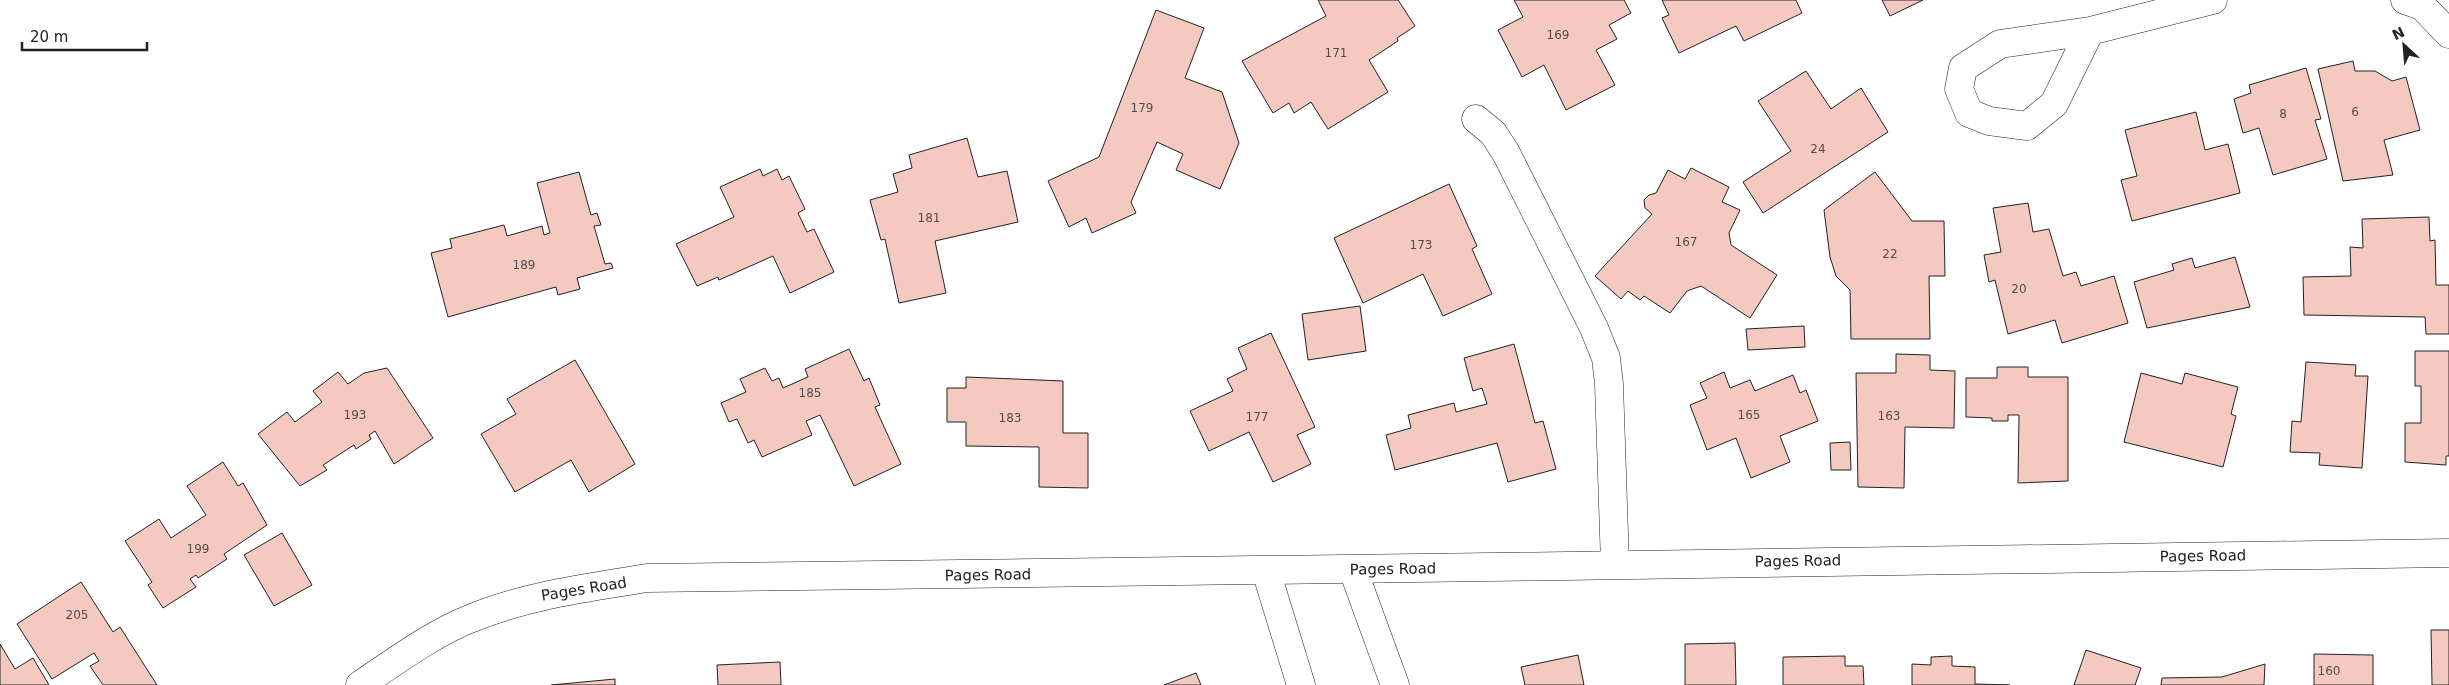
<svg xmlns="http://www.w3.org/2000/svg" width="2449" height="685" viewBox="0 0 2449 685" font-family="'DejaVu Sans',sans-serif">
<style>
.building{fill:#f3c9c0;stroke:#222}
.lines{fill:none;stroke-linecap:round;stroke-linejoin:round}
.minor-casing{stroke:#222;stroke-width:29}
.minor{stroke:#fff;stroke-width:28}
.labels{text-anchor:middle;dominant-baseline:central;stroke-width:4;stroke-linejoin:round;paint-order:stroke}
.number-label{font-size:12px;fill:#564c4a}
.street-label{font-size:15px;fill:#222;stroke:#fff}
</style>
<rect width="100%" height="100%" fill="#fff"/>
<g class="building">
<polygon points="1318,0 1398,0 1415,26 1397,38 1398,41 1369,60 1388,92 1328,129 1311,102 1294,113 1289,103 1273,113 1242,61 1326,16"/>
<polygon points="1514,0 1624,0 1631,13 1609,25 1617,39 1596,50 1615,85 1566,110 1544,65 1522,77 1498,30 1523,17"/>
<polygon points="1662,0 1796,0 1802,13 1744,41 1736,26 1679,53 1662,18 1669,15"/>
<polygon points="1882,0 1923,0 1890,16"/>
<polygon points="1156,10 1204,28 1185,78 1222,92 1239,143 1220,189 1176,170 1183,154 1157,142 1131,202 1136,213 1092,233 1086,218 1069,227 1048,181 1099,157"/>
<polygon points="2353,61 2355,71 2375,71 2392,81 2406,77 2420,130 2384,140 2393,175 2343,181 2318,69"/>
<polygon points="2306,68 2321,119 2315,120 2327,159 2273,175 2259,128 2243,133 2234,99 2251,93 2249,85"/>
<polygon points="1806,71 1831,109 1861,88 1888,132 1763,213 1743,182 1791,151 1758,101"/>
<polygon points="2196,112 2205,150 2228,144 2240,193 2132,221 2121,180 2137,176 2125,130"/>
<polygon points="967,138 978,177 1007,171 1018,222 935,241 946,293 899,303 885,239 881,240 870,200 898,192 893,174 912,168 909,155"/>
<polygon points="1691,168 1729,187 1722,202 1740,210 1729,233 1731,245 1777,275 1750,318 1701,286 1687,291 1670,313 1644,296 1640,300 1628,291 1621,299 1595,276 1652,214 1645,208 1644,200 1649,195 1656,193 1668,170 1685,179"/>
<polygon points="760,169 763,176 777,169 782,180 789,176 805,209 798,213 807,232 814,229 834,272 790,293 773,256 719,280 718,277 697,286 676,244 734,217 720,187"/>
<polygon points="579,172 591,215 597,213 601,225 594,226 605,264 611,263 613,268 577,278 580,289 558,295 556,287 448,317 431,253 452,248 450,239 504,225 507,236 542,226 544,235 550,233 537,183"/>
<polygon points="1875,172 1912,221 1944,221 1945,276 1929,276 1930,339 1851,339 1850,290 1836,276 1830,257 1824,210"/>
<polygon points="1449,184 1477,246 1472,249 1492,294 1443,316 1423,274 1363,303 1334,238"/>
<polygon points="2028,203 2033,232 2049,229 2063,276 2076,272 2081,286 2114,276 2128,323 2062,343 2055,320 2008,334 1995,280 1989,282 1984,255 2001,252 1993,208"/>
<polygon points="2429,217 2430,241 2435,240 2436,285 2449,285 2449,334 2426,334 2425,317 2304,315 2303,277 2351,276 2350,247 2363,248 2362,219"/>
<polygon points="2235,257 2250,307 2147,328 2134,282 2174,270 2172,264 2192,258 2195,268"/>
<polygon points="1360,306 1366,351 1308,360 1302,314"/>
<polygon points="1804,326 1805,347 1748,350 1746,329"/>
<polygon points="1271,333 1315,427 1297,435 1311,464 1273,482 1249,432 1209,451 1190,411 1233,391 1227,379 1247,369 1238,348"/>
<polygon points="1514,344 1535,423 1543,421 1556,469 1508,482 1497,443 1395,470 1386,435 1411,428 1408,415 1454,403 1456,412 1487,404 1482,388 1473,391 1464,358"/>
<polygon points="849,349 864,381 869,378 880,405 875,407 901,464 854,486 820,415 806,421 812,435 762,457 754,440 748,443 737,419 729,422 721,403 746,392 740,379 765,368 772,381 779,378 783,388 808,377 805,369"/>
<polygon points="2415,351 2449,351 2449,456 2446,456 2446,465 2405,462 2405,423 2421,423 2421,386 2415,386"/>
<polygon points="1896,354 1930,355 1930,370 1955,371 1954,428 1905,427 1904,488 1858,487 1856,373 1896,373"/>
<polygon points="575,360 635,464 589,492 571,460 515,492 481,434 516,414 507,399"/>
<polygon points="2306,362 2356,365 2355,376 2368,376 2362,468 2319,465 2320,453 2290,452 2292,421 2301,422"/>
<polygon points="1997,367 2028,367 2028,377 2068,377 2068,481 2018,483 2019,415 2008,415 2008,421 1992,421 1992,418 1966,417 1966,378 1997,378"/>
<polygon points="387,368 433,438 394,464 375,431 369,435 371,439 356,449 354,445 323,465 327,470 300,486 258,434 287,412 295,422 322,402 313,391 338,372 348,384 364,373"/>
<polygon points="1724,372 1730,388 1750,380 1755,391 1793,375 1800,393 1806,390 1818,421 1780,436 1790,462 1751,478 1736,438 1707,450 1690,405 1707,398 1700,383"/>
<polygon points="2141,373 2182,384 2185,373 2238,387 2231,414 2236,416 2223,467 2124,442"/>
<polygon points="966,377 1063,381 1063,433 1088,433 1088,488 1039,487 1039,447 966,446 966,422 947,422 947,388 966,388"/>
<polygon points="1850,442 1851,470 1831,470 1830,443"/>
<polygon points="223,462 238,486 243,483 267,525 224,554 227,559 198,578 196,575 190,579 196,587 163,608 148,585 152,582 125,541 159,519 171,538 206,515 187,486"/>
<polygon points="282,533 312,585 274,606 244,555"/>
<polygon points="81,582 113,632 120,627 157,685 103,685 90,666 99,661 94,653 52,679 17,624"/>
<polygon points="2431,630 2449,630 2449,685 2432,685"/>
<polygon points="1735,643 1736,685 1685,685 1685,644"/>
<polygon points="0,644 15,669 33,658 49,685 0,685"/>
<polygon points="2086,650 2141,668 2135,685 2074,685"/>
<polygon points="2314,654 2373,655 2373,685 2314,685"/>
<polygon points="1578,655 1584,685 1525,685 1521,667"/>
<polygon points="1845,656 1845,666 1863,666 1864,685 1783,685 1783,657"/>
<polygon points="1952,656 1952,666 1975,667 1975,684 2010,685 1912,685 1912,664 1931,665 1931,657"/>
<polygon points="780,662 781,685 718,685 717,665"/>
<polygon points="2265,664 2264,685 2161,685 2162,678 2222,677"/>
<polygon points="1196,673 1201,685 1164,685"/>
<polygon points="615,679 615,685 551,685"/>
</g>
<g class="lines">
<g class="minor-casing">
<g id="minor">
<polyline points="2405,0 2422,6 2449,34"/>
<polyline points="2090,31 2054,104 2027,126 1989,121 1969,113 1959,89 1963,68 2000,44 2090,31 2213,0"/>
<polyline points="1476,119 1493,133 1506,153 1594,328 1606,358 1609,384 1615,564"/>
<polyline points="1353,570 1395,685"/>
<polyline points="1266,571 1301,685"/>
<path d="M360,685c33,-22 75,-53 112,-67 56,-23 115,-30 175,-40 601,-6 1201,-17 1802,-25"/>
</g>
</g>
<use href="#minor" class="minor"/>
</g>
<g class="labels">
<g class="number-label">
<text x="1558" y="35">169</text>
<text x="1336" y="53">171</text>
<text x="1142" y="108">179</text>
<text x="2355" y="112">6</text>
<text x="2283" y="114">8</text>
<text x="1818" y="149">24</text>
<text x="929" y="218">181</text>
<text x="1686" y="242">167</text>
<text x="1421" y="245">173</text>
<text x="1890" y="254">22</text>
<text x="524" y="265">189</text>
<text x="2019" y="289">20</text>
<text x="810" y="393">185</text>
<text x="355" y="415">193</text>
<text x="1749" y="415">165</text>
<text x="1889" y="416">163</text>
<text x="1257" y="417">177</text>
<text x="1010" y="418">183</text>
<text x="198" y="549">199</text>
<text x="77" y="615">205</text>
<text x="2329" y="671">160</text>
</g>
<g class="street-label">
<text transform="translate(2203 556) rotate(-1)">Pages Road</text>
<text transform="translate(1798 561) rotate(-1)">Pages Road</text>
<text transform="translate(1393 569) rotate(-1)">Pages Road</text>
<text transform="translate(988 575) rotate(-1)">Pages Road</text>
<text transform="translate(584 589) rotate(-9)">Pages Road</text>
</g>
</g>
<g transform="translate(2404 45) rotate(334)" stroke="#ffffff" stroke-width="4" paint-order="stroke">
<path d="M0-4L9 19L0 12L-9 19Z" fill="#222222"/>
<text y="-8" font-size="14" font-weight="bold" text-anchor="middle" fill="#222222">N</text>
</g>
<path d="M22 42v8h125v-8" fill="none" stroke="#222222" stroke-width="2.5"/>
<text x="30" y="42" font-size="15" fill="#222222" stroke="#ffffff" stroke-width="4" paint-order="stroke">20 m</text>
</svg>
